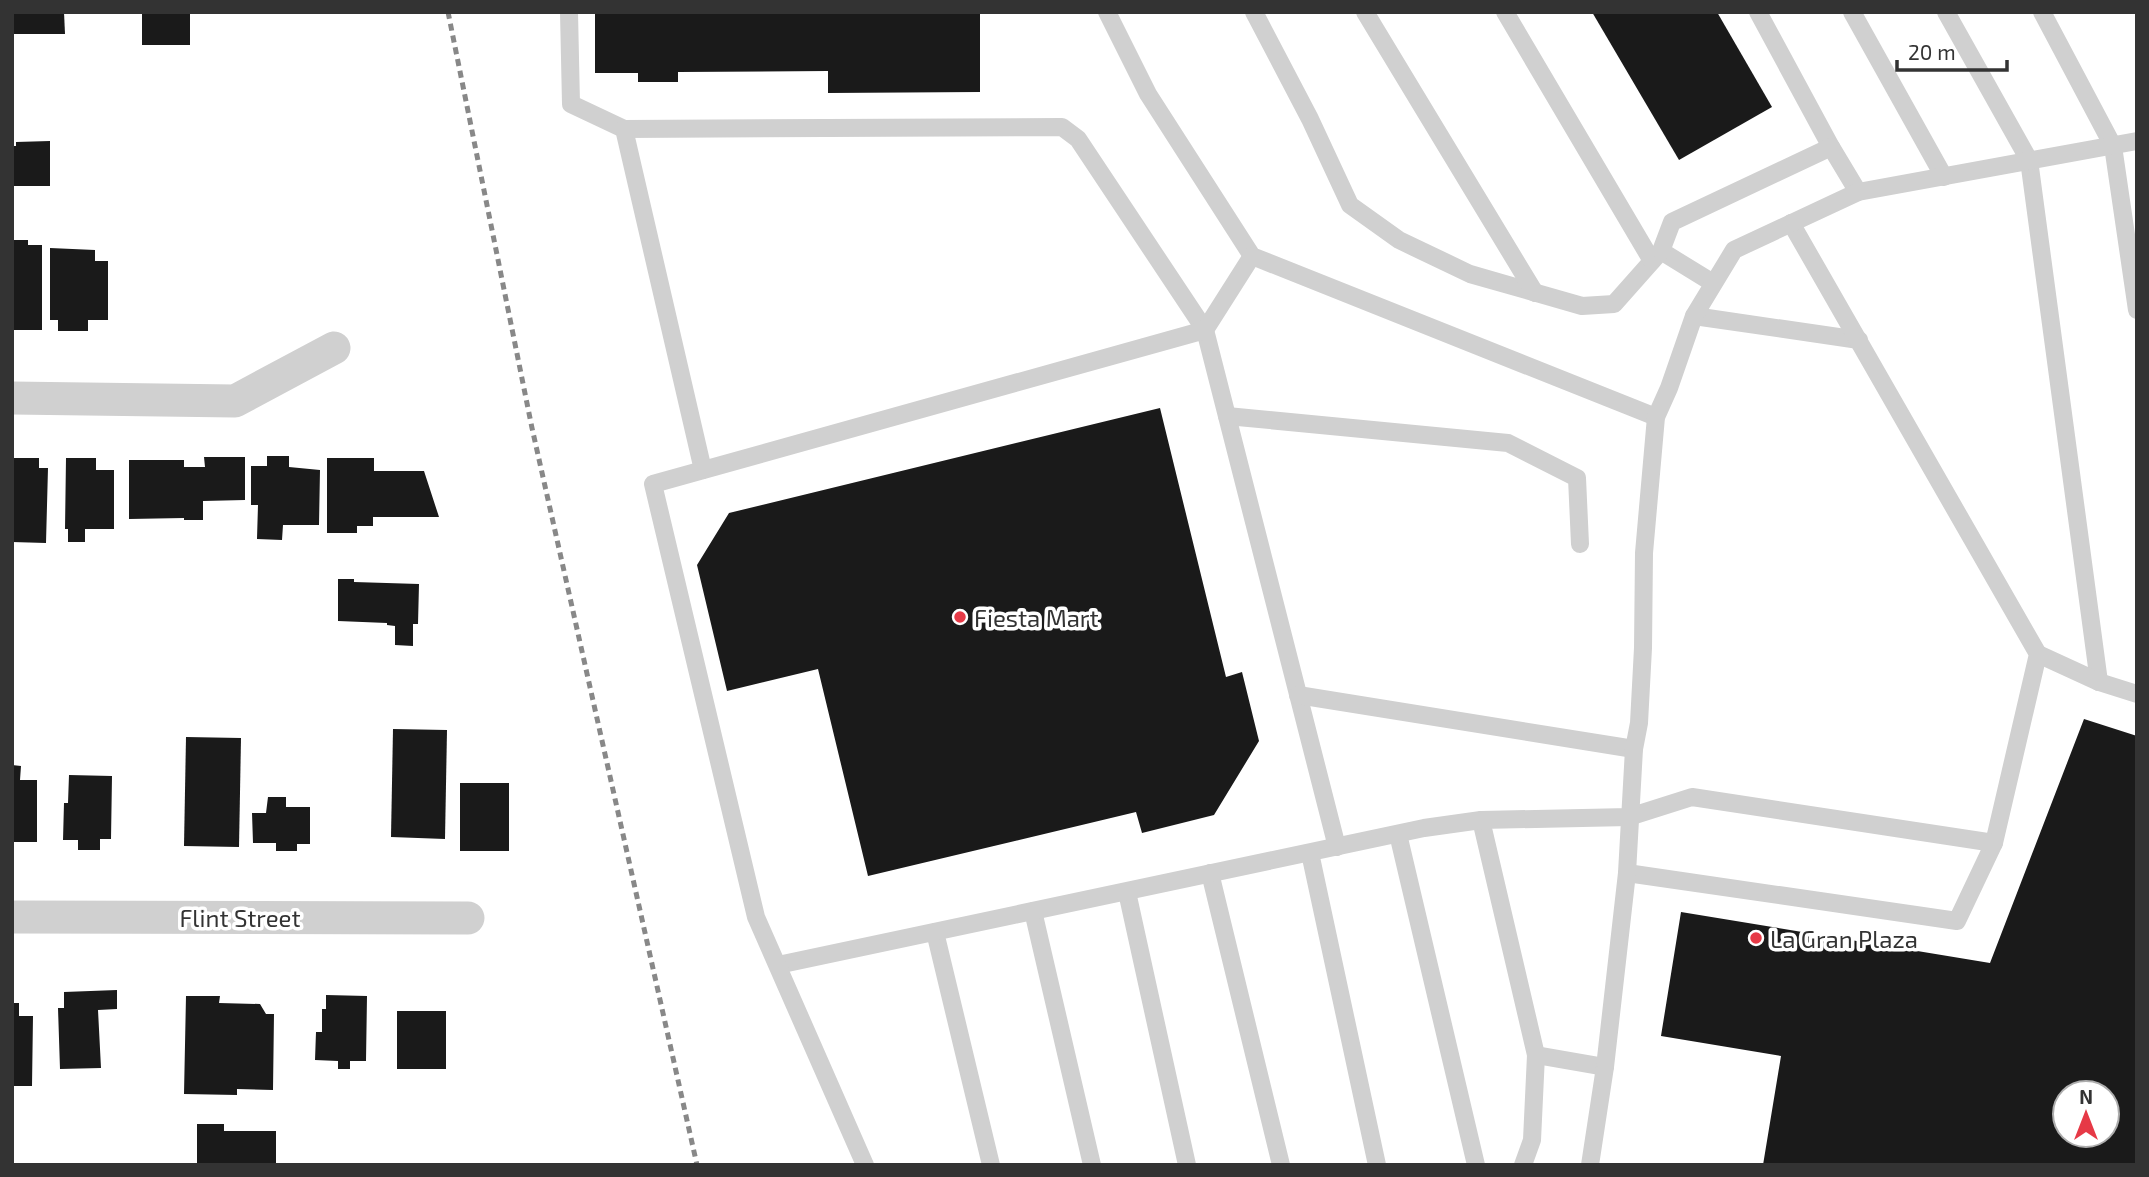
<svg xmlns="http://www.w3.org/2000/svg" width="2149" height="1177" viewBox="0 0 2149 1177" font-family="'Exo 2',sans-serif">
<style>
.building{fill:#1a1a1a;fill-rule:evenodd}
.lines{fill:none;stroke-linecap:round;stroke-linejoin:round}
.lane{stroke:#d0d0d0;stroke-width:18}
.street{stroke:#d0d0d0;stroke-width:33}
.rail{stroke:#888;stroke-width:5;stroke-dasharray:7 5;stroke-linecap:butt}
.poi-dot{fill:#e63946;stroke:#fff;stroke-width:2.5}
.labels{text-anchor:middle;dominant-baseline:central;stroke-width:7;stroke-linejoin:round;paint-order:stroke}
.poi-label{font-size:24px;fill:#333;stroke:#fff;text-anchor:start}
.street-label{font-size:24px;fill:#333;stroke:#fff}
</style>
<rect width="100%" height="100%" fill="#fff"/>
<g class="building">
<polygon points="12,12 64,12 65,34 12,34"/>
<rect x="142" y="12" width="48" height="33"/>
<polygon points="595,12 980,12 980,92 828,93 828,71 678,72 678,82 638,82 638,73 595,73"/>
<polygon points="1592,12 1717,12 1772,107 1679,160"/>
<polygon points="50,141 50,186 12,186 12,146 16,146 16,142"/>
<polygon points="12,240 28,240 28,245 42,245 42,330 12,330"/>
<polygon points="50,248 95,250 95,261 108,261 108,320 88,320 88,331 58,331 58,320 50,320"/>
<polygon points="1160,408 1226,677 1242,672 1259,741 1214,815 1142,833 1136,812 868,876 818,669 727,691 697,565 729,513"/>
<polygon points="267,456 289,456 289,467 320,470 319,525 283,525 282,540 257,539 258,505 251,505 251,466 267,466"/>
<polygon points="204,457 245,457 245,500 203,501 203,520 184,520 184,518 129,519 129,460 184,460 184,467 205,467"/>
<polygon points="13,458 39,458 39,468 48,468 46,543 12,542"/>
<polygon points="66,458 96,458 96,470 114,470 114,529 85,529 85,542 68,542 68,529 65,529"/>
<polygon points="327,458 374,458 374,471 424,471 439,517 373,517 373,526 357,526 357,533 327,533"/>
<polygon points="338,579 354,579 354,582 419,584 418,624 413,624 413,646 395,645 395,626 387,625 387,623 338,621"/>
<path d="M2084,719l53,17v429h-374l18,-109 -120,-20 20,-124 309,51zM2065,1093h42v42h-42z"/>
<polygon points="393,729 447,730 445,839 391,837"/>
<polygon points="186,737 241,738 239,847 184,846"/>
<polygon points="12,765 21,766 20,780 37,780 37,842 12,842"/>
<polygon points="69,775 112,776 111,839 100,839 100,850 78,850 78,840 63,840 64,803 68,803"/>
<rect x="460" y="783" width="49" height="68"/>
<polygon points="268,797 286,797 286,807 310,807 310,844 297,844 297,851 276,851 276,843 253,843 252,813 266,813"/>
<polygon points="117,990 117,1009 98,1010 101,1068 60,1069 58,1008 64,1008 64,992"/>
<polygon points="326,995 367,996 366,1061 350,1061 350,1069 338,1069 338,1061 315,1060 316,1032 322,1032 322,1009 326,1009"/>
<polygon points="186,996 220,996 219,1003 260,1004 266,1014 274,1014 273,1090 237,1089 237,1095 184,1094"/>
<polygon points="12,1003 19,1003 19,1016 33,1016 32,1086 12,1086"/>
<rect x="397" y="1011" width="49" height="58"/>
<polygon points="197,1124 224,1124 224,1131 276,1131 276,1165 197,1164"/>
</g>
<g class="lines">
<g class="lane">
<polyline points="569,12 571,104 624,129 703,470"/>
<polyline points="1107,12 1148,94 1252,256 1656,417"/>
<polyline points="1254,12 1310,119 1350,205 1399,240 1470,274 1582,306 1614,304 1661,251 1713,283"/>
<polyline points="1365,12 1535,293"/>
<polyline points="1505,12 1652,261"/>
<polyline points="1758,12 1831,147"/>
<polyline points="1852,12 1944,177"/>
<polyline points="1946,12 2029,160 2099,682"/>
<polyline points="2042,12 2113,146 2137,310"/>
<polyline points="624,129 1062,127 1078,139 1205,330 1337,847"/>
<polyline points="1661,251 1672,222 1831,147 1858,192"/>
<polyline points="1694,316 1859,340"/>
<polyline points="1227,416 1508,443 1577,478 1580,544"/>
<polyline points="2038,654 2099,682 2137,694"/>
<polyline points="1298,695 1634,749"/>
<polyline points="1481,820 1536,1055"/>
<polyline points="1398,834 1476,1165"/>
<polyline points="1310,853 1377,1165"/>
<polyline points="1210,873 1281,1165"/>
<polyline points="1627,873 1957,921 1994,843 2038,654 1791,223"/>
<polyline points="1127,892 1187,1165"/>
<polyline points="1033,911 1092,1165"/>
<polyline points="935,932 991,1165"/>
<polyline points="778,965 1424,828 1481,820 1629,817 1692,797 1994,843"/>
<polyline points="865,1165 756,917 653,484 1205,330 1252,256"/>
<polyline points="1523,1165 1532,1140 1536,1055 1605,1067"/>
<polyline points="1590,1165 1605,1067 1627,873 1634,749 1639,723 1643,648 1644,553 1656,417 1669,388 1694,316 1734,250 1858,192 2137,141"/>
</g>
<g class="street">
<polyline points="12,398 235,401 334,348"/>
<polyline points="12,917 468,918"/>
</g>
<polyline class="rail" points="448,12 532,428 697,1165"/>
</g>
<g class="poi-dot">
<circle cx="960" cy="617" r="7"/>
<circle cx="1756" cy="938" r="7"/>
</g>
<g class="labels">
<g class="poi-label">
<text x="974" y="617">Fiesta Mart</text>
<text x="1770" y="938">La Gran Plaza</text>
</g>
<g class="street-label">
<text x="240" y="917">Flint Street</text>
</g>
</g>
<rect width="2149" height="1177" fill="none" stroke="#333333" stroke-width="28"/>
<g transform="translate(2086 1114)"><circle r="33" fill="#ffffff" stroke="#adadad" stroke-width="2"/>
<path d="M0-5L12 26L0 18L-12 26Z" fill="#e63946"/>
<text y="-10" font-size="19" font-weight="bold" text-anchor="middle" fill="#333333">N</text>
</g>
<path d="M1897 60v10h110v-10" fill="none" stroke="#333333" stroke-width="3.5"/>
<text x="1908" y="60" font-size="21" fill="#333333" stroke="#ffffff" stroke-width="5" paint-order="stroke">20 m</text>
</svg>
